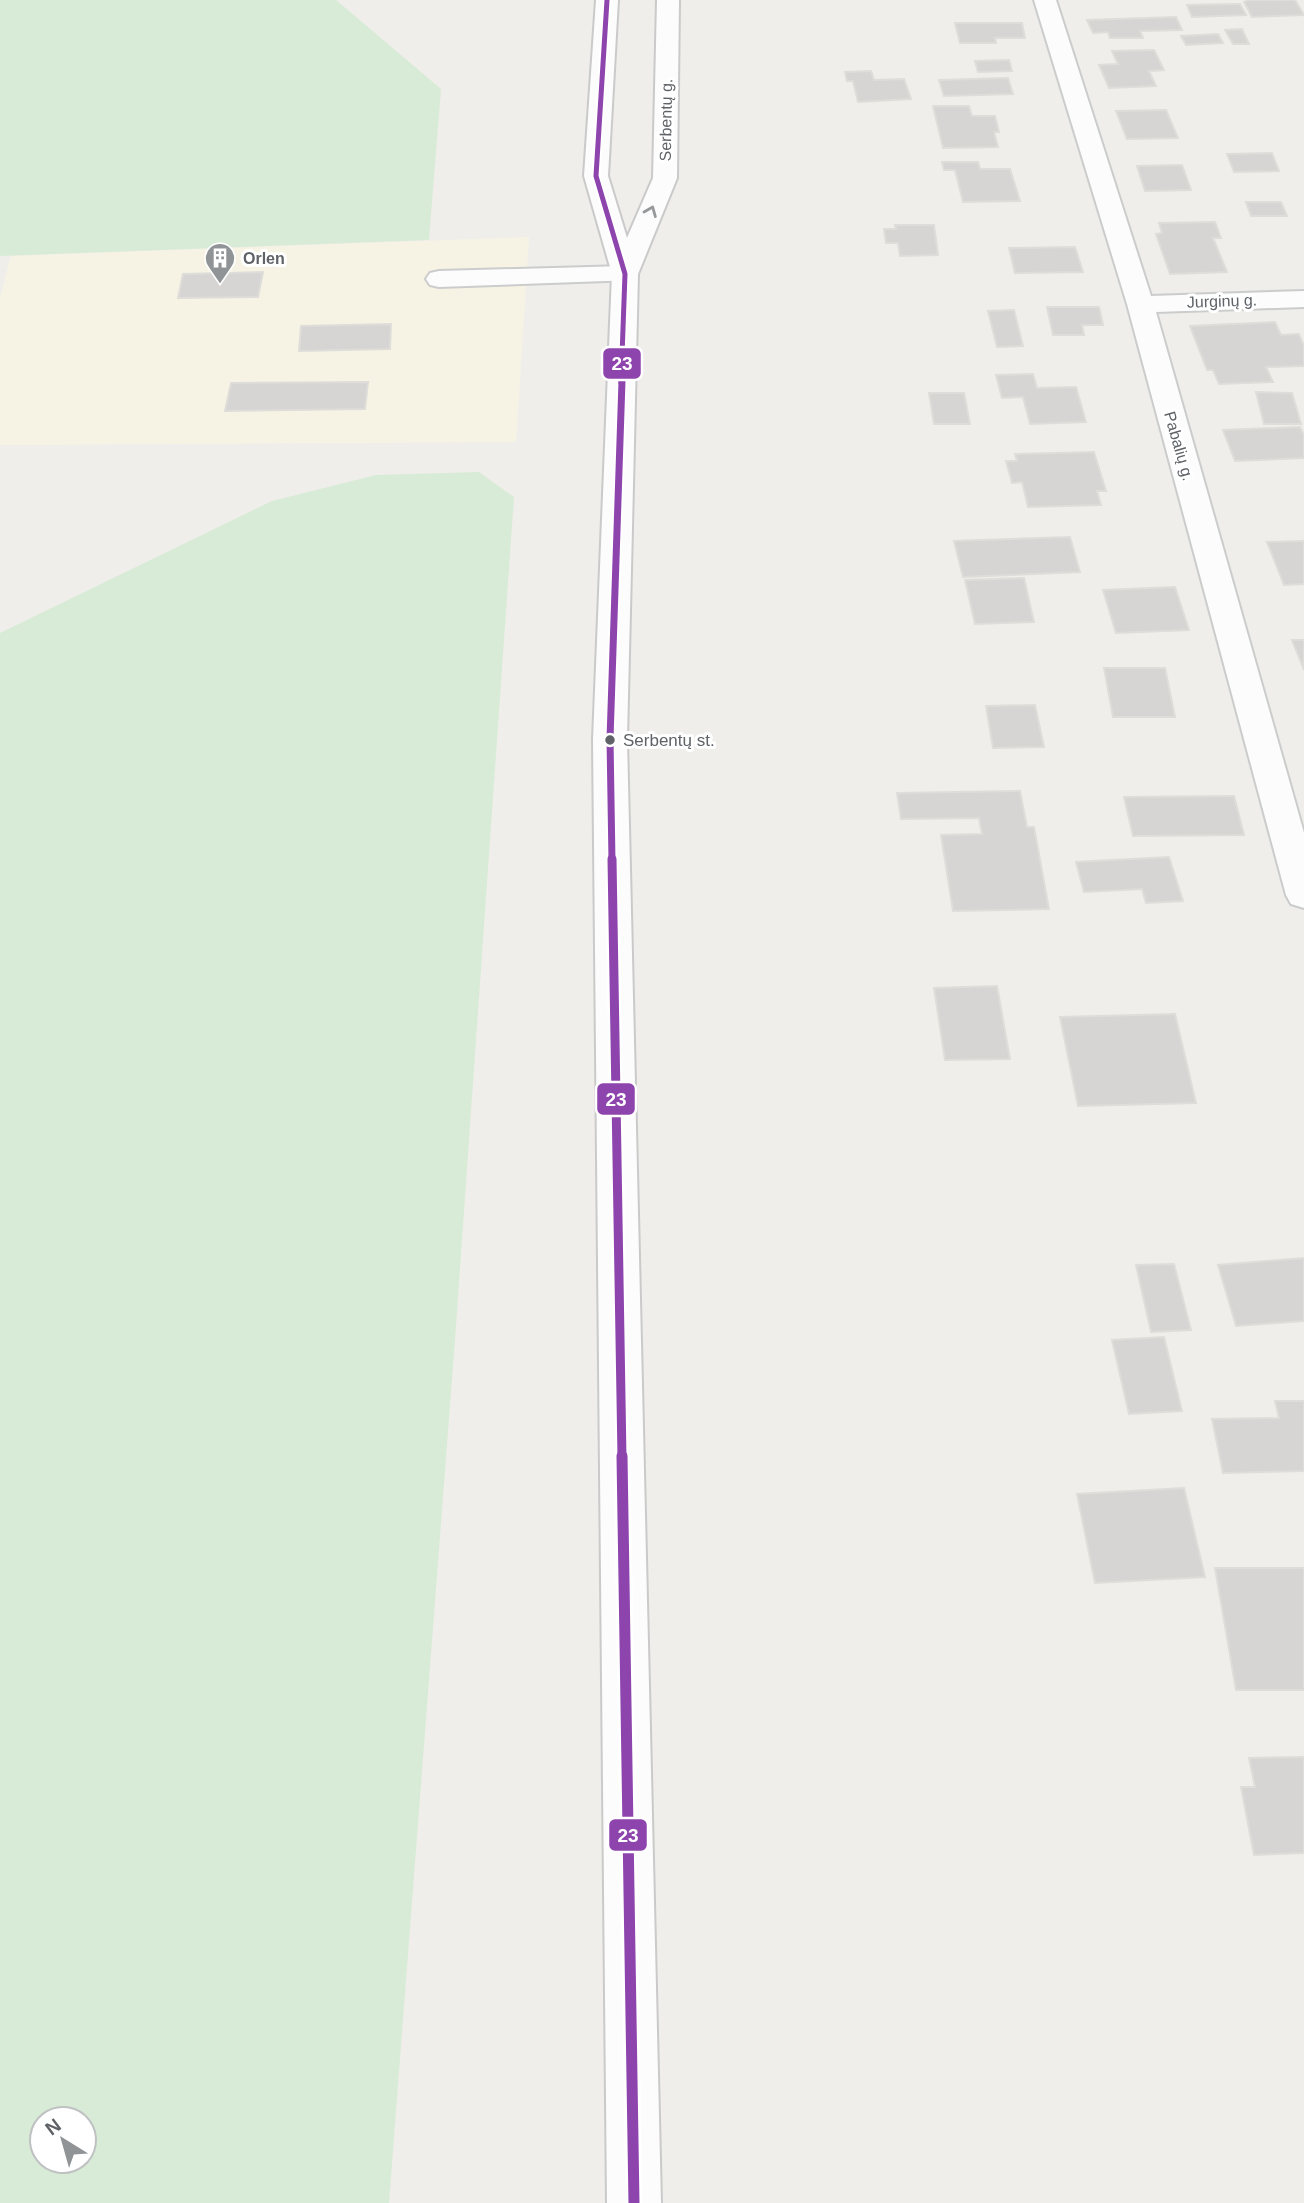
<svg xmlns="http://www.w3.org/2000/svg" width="1304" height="2203" viewBox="0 0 1304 2203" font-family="Arial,sans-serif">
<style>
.commercial{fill:#f7f3e4}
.green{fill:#d8ebd6;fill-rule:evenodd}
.building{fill:#d6d5d3;stroke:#deddd9;stroke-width:2}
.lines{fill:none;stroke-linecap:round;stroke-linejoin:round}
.minor-casing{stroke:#cbcccc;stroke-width:4}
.secondary-casing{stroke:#cacacb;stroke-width:4}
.minor{fill:#fdfcfc;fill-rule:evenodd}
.secondary{fill:#fdfcfc;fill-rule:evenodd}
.bus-1-far3-casing{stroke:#fff;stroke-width:9}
.bus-1-far2-casing{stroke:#fff;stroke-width:11}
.bus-1-far1-casing{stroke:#fff;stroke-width:14}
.bus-1-casing{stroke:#fff;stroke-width:17}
.bus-1-far3{stroke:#8e44ad;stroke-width:5}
.bus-1-far2{stroke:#8e44ad;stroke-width:7}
.bus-1-far1{stroke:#8e44ad;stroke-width:9}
.bus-1{stroke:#8e44ad;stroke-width:11}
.oneway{stroke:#96999c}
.bus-dot{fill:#5f6368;stroke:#fff;stroke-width:2.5}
.labels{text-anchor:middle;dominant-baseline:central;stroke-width:6;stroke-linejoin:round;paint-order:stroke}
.far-street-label{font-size:16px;fill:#5f6368;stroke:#fff}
.far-poi-label{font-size:16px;font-weight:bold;fill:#5f6368;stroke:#fff;text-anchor:start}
.bus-label{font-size:17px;fill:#5f6368;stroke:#fff;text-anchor:start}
.line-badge{stroke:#fff;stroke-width:2.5}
.badge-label{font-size:19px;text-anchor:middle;font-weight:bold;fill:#fff}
</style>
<rect width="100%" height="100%" fill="#efeeea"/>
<polygon class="commercial" points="529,237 516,442 0,445 0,298 11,256"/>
<g class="green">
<polygon points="0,0 336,0 441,89 429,240 0,256"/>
<path d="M479,472l35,25 -59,843 -66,863h-389v-1570l272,-132 104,-26zM42,2119h42v42h-42z"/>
</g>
<g class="building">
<polygon points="1249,0 1295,0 1304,15 1252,17 1244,2"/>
<polygon points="1240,4 1246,15 1192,17 1187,5"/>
<polygon points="1176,17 1182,30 1140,31 1143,38 1110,38 1108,32 1093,33 1087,20"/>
<polygon points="955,23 1022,23 1025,38 995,38 996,43 960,43"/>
<polygon points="1242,29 1249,44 1233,44 1225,30"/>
<polygon points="1218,34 1223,43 1186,45 1181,36"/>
<polygon points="1154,50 1164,70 1149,71 1156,86 1109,88 1099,65 1118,64 1112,51"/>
<polygon points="1009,60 1012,71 978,72 975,61"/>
<polygon points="871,71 874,80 904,79 911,99 858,102 853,81 847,81 845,72"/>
<polygon points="1008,78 1013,94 944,96 939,80"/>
<polygon points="933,106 969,106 972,116 995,116 999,132 994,132 998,147 943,148"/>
<polygon points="1166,110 1178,138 1127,139 1116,111"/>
<polygon points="1272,153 1279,171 1234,172 1227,154"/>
<polygon points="942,162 978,162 980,169 1010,169 1020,201 963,202 955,170 944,170"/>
<polygon points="1182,165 1191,190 1145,191 1137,166"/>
<polygon points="1246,202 1281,202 1287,216 1251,216"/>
<polygon points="1215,222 1221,238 1213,238 1227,272 1170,274 1156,234 1162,233 1159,223"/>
<polygon points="895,225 934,225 938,255 900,256 898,243 886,243 884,229 896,229"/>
<polygon points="1075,247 1083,272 1015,273 1009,248"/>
<polygon points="263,272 258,297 178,298 183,274"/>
<polygon points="1047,307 1099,307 1103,325 1082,325 1084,335 1053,335"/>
<polygon points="1014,310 1023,346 997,347 988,311"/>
<polygon points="1275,322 1281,335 1299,334 1304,346 1304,366 1266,367 1273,382 1219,384 1213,370 1207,370 1190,326"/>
<polygon points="391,324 390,349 299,351 301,326"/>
<polygon points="1033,374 1037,388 1076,387 1086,422 1030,424 1023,397 1002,398 996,375"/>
<polygon points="368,382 365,409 225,411 231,383"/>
<polygon points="1256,392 1292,393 1301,424 1264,424"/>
<polygon points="929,393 964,393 970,424 934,424"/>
<polygon points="1300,427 1304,435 1304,458 1235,461 1223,430"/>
<polygon points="1094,452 1106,491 1097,491 1101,505 1028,507 1022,482 1012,483 1006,461 1017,461 1015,454"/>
<polygon points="1070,537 1080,572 963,577 954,541"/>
<polygon points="1304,541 1304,584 1284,585 1267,542"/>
<polygon points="1024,578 1034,622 975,624 965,580"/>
<polygon points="1175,587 1189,630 1116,633 1103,590"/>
<polygon points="1292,640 1304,640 1304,670"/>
<polygon points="1104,668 1165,668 1175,717 1113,717"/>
<polygon points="1035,705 1044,747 993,748 986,706"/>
<polygon points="1020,791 1027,827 1034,827 1049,909 953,911 941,835 982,834 979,818 901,819 897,793"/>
<polygon points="1234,796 1244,835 1133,836 1124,797"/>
<polygon points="1169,857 1183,901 1146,903 1142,889 1084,892 1076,862"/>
<polygon points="997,986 1010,1059 945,1060 934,988"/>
<polygon points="1175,1014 1196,1103 1078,1106 1060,1017"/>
<polygon points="1304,1258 1304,1321 1236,1326 1218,1265"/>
<polygon points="1174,1264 1191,1330 1151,1332 1136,1265"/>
<polygon points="1164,1337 1182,1411 1129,1414 1112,1340"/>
<polygon points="1275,1401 1304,1401 1304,1471 1223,1473 1212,1419 1279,1418"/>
<polygon points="1184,1488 1205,1577 1095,1583 1077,1494"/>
<polygon points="1215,1568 1304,1568 1304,1690 1236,1690"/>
<polygon points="1304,1757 1304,1853 1254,1855 1241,1787 1255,1787 1249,1758"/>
</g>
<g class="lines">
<g class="minor-casing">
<g id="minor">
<polygon points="1034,0 1056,0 1151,296 1304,291 1304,307 1156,312 1304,833 1304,908 1291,904 1286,895 1127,304"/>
<polygon points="625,266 634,268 638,274 634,280 439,287 430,285 426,279 430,273 439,271"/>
</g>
</g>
<g class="secondary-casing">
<polygon id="secondary" points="596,0 618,0 608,176 627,238 653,178 657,0 679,0 677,178 638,274 627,739 661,2203 607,2203 593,739 612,274 584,176"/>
</g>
<use href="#minor" class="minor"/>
<use href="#secondary" class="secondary"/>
<g class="bus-1-far3-casing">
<polyline id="bus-1-far3" points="607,0 596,176 625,274 621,383"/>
</g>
<g class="bus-1-far2-casing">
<polyline id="bus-1-far2" points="612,861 610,739 622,381"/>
</g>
<g class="bus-1-far1-casing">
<polyline id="bus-1-far1" points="612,859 622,1458"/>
</g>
<g class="bus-1-casing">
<polyline id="bus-1" points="622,1456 634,2203"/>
</g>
<use href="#bus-1-far3" class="bus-1-far3"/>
<use href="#bus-1-far2" class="bus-1-far2"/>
<use href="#bus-1-far1" class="bus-1-far1"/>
<use href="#bus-1" class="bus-1"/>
</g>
<defs><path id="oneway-chevron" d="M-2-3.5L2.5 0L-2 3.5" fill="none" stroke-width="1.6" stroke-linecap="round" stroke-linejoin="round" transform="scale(1.75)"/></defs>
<use class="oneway" href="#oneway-chevron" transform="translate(651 211) rotate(-68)"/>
<defs>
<g id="building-pin" transform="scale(1.575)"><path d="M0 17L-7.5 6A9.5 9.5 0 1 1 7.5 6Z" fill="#919496" stroke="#fff"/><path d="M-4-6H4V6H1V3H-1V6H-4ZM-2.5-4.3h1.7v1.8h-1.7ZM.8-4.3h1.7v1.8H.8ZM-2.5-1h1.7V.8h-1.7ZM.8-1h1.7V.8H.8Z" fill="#fff"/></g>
</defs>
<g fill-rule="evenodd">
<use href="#building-pin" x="220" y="258"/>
</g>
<circle class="bus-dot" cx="610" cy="740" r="6"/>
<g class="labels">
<g class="far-street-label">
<text transform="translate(666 120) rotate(-89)">Serbentų g.</text>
<text transform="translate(1222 301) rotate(-2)">Jurginų g.</text>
<text transform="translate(1179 446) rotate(74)">Pabalių g.</text>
</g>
<g class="far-poi-label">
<text x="243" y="258">Orlen</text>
</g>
<g class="bus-label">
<text x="623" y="740">Serbentų st.</text>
</g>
</g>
<g class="line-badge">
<rect x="602" y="347" width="40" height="33" rx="7" fill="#8e44ad"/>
<rect x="596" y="1082" width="40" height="34" rx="7" fill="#8e44ad"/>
<rect x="608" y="1818" width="40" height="34" rx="7" fill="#8e44ad"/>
</g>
<g class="badge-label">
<text x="622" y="370">23</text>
<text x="616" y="1106">23</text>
<text x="628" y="1842">23</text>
</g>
<g transform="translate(63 2140) rotate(323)"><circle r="33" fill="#ffffff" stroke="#bfc1c3" stroke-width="2"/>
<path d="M0-5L12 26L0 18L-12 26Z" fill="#919496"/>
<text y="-10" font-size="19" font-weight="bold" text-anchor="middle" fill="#5f6368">N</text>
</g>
</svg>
